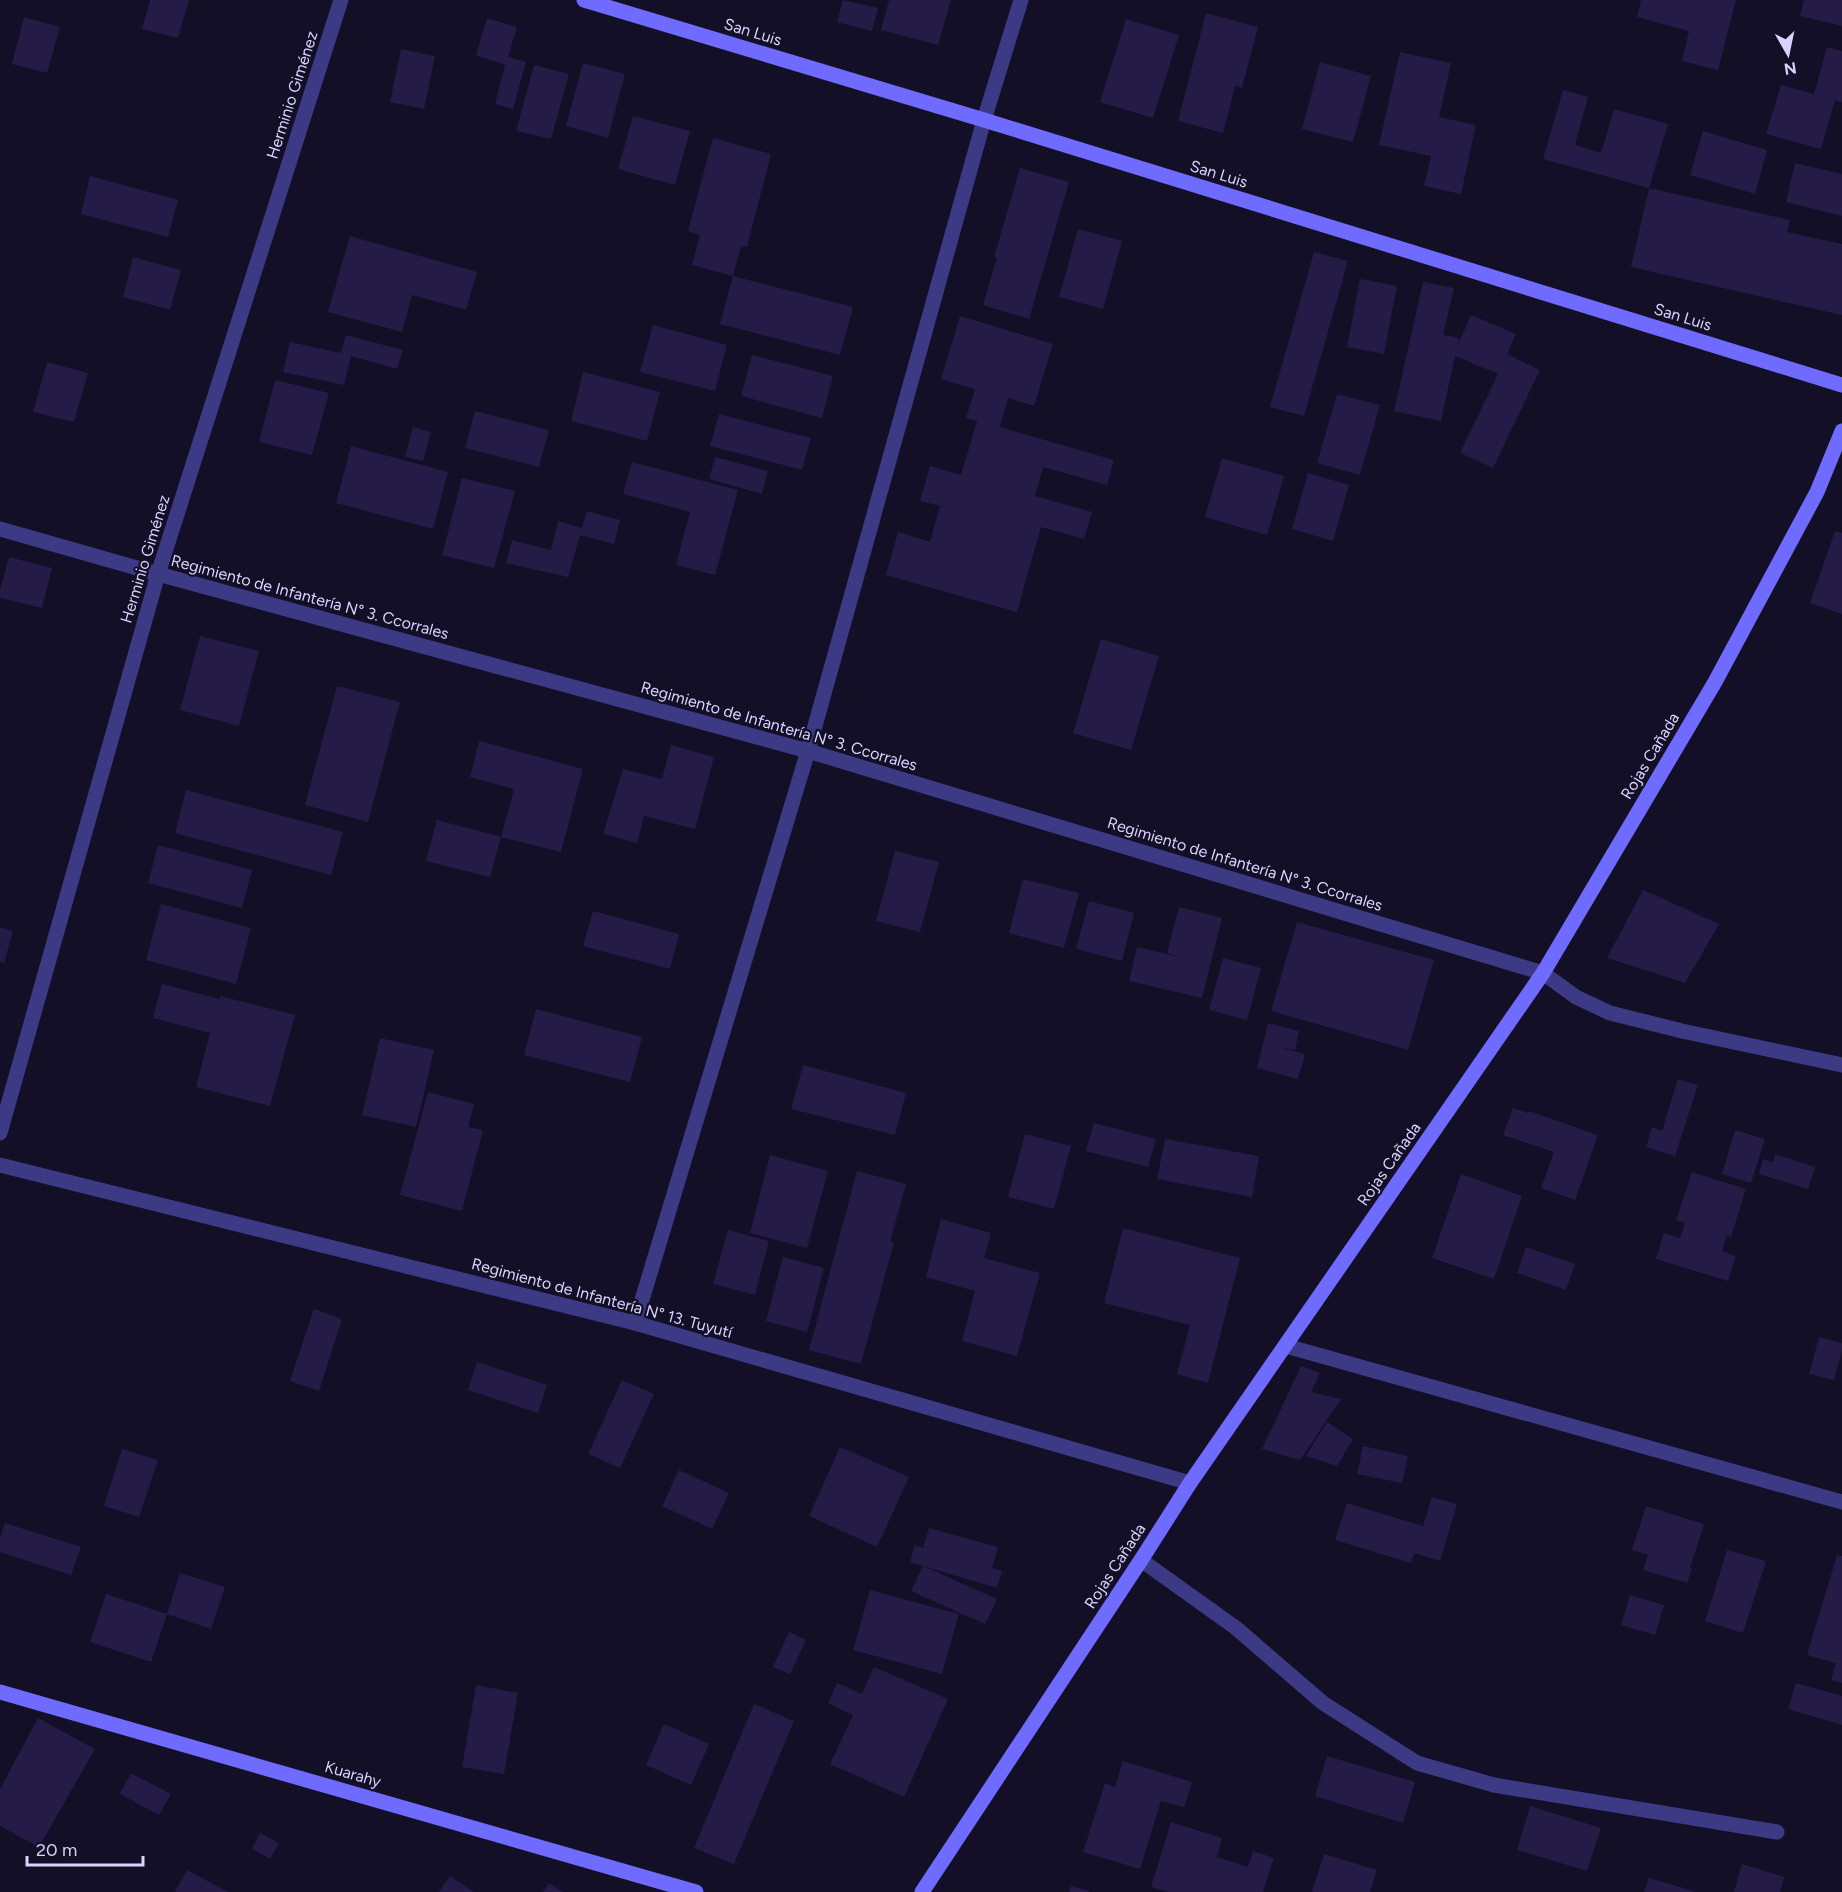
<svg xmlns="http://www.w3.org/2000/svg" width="1842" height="1892" viewBox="0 0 1842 1892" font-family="Figtree,sans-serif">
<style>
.building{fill:#241b47}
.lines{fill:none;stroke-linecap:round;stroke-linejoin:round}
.street{stroke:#3d3a85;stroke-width:15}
.secondary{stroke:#6f6bff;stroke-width:15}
.labels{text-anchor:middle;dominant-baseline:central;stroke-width:4.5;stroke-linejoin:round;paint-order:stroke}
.street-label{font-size:16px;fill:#d9d4ff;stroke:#130f26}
</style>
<rect width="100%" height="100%" fill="#130f26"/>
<g class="building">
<polygon points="150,0 189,0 178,38 142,29"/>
<polygon points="843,0 878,8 872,31 837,22"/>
<polygon points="889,0 951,0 938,45 881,30"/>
<polygon points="1641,0 1736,0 1718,70 1682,61 1689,31 1637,17"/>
<polygon points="1804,0 1842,0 1842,26 1800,16"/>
<polygon points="1206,13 1258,27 1242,88 1235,86 1223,133 1178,121"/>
<polygon points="24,17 60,27 47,73 12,64"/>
<polygon points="487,18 517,27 508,57 526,62 513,109 495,104 505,65 476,55"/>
<polygon points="1126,19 1179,35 1153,118 1100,102"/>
<polygon points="1827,47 1842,51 1842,102 1835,100 1821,149 1766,134 1781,85 1814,94"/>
<polygon points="401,49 435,56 424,109 390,102"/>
<polygon points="1400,52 1451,63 1439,117 1476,125 1461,194 1424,186 1431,156 1379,145"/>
<polygon points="1320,62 1371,76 1353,142 1302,129"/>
<polygon points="583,63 625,74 608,138 566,126"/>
<polygon points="534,65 569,74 551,139 516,131"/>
<polygon points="1563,90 1588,97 1575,145 1601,153 1614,109 1668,124 1649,188 1790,220 1787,232 1842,244 1842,315 1631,267 1649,188 1543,159"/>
<polygon points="633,116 690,131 675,185 618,169"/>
<polygon points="1703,131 1767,150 1755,194 1690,175"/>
<polygon points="713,138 771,154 747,247 741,246 733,276 692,265 700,235 688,231"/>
<polygon points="1795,163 1842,174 1842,216 1786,202"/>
<polygon points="1020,168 1069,182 1029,319 983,305 997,257 994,257"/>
<polygon points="90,176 178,200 168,237 81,214"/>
<polygon points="1078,229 1122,241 1103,309 1059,297"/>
<polygon points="350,236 477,272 466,310 412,295 402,332 328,312"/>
<polygon points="1314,252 1348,261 1304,416 1270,407"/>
<polygon points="133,257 181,270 170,310 123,297"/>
<polygon points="733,276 853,307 840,355 720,324"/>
<polygon points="1360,279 1397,286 1384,354 1347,347"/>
<polygon points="1423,282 1454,288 1443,335 1459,338 1457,347 1471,315 1516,334 1507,354 1540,370 1493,468 1460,453 1498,374 1455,356 1441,421 1394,411"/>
<polygon points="960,316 1053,344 1034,406 1008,398 1000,427 1114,460 1107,485 1043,467 1035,496 1092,512 1084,539 1041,527 1017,612 886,575 898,532 930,542 940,506 920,501 930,466 961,475 977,421 966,418 975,389 941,379"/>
<polygon points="653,325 727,345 715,391 640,372"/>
<polygon points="346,335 403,350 397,369 351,356 344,385 283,372 290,342 341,353"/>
<polygon points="752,355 833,376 822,418 741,396"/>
<polygon points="47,362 88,373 74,422 33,412"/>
<polygon points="583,372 660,392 647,441 571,421"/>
<polygon points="275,380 329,393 312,455 259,442"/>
<polygon points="1337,394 1380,405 1360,475 1317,463"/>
<polygon points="475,411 549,430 539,467 465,448"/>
<polygon points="719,414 811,438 802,470 710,446"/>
<polygon points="413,427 431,432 423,461 405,457"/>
<polygon points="351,446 448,472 433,529 336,503"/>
<polygon points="715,457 768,471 762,494 709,479"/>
<polygon points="1222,458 1284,476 1267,535 1205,517"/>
<polygon points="632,462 738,490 715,575 676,565 690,512 623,494"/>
<polygon points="1308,473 1349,485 1333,541 1292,529"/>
<polygon points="462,478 515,491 494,568 442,555"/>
<polygon points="587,511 620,520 614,544 580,535 568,577 506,563 512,540 551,550 558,521 582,528"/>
<polygon points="1835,531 1842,533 1842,614 1810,603"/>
<polygon points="9,557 52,568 42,608 0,598 0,590"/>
<polygon points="200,636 259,651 239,726 180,710"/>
<polygon points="1101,639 1159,656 1131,750 1073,733"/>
<polygon points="337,686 400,702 368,822 305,805"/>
<polygon points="479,741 583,769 561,852 501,837 514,789 470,777"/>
<polygon points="671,745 714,757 695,829 644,816 637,843 603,834 623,769 662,779"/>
<polygon points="186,790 343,832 331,875 175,833"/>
<polygon points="437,820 501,837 490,877 426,861"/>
<polygon points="158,845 252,870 242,908 148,883"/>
<polygon points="895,851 939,862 920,932 876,921"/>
<polygon points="1023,879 1079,893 1064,948 1009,933"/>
<polygon points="1643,890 1719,924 1685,983 1607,958"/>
<polygon points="1089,901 1134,913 1122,961 1076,949"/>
<polygon points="161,904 251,928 236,984 146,960"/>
<polygon points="1179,907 1222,918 1202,998 1129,981 1137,947 1179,957 1167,953"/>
<polygon points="593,911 679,934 670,969 583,946"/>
<polygon points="1297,922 1434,960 1408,1050 1271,1011"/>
<polygon points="0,927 13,931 4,963 0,962"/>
<polygon points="1223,958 1261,968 1247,1020 1209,1010"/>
<polygon points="162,984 220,999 220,996 295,1015 270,1106 196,1087 210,1033 153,1018"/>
<polygon points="536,1009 642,1037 630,1082 524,1055"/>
<polygon points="1268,1023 1299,1031 1295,1050 1275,1046 1305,1054 1298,1079 1257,1068"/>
<polygon points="380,1038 434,1050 416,1127 362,1115"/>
<polygon points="803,1065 906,1093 895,1135 791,1109"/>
<polygon points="1678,1079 1698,1085 1675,1156 1646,1147 1652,1127 1662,1131"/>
<polygon points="428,1092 474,1104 468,1127 483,1130 462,1211 400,1195"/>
<polygon points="1513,1108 1528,1113 1529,1111 1598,1135 1575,1200 1541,1188 1554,1152 1503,1135"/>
<polygon points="1094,1123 1156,1139 1148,1167 1086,1151"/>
<polygon points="1735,1130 1765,1139 1751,1183 1722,1174"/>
<polygon points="1025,1134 1071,1146 1054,1209 1008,1197"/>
<polygon points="1165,1139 1259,1156 1252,1197 1157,1179"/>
<polygon points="1775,1154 1815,1167 1808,1189 1759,1174 1763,1159 1773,1162"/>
<polygon points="770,1155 828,1171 807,1248 750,1233"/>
<polygon points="857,1171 906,1184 890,1242 894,1242 861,1364 809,1350"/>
<polygon points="1692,1172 1746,1189 1731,1237 1727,1236 1722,1251 1736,1256 1728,1281 1656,1259 1664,1233 1680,1238 1685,1223 1676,1220"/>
<polygon points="1461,1174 1522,1196 1494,1279 1432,1258"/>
<polygon points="941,1219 991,1233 984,1258 1040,1273 1017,1356 962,1341 975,1291 926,1277"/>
<polygon points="1123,1228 1240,1258 1208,1383 1177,1374 1190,1325 1104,1303"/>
<polygon points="728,1230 769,1241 755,1295 713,1284"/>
<polygon points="1526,1247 1575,1264 1566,1290 1517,1273"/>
<polygon points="783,1257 824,1268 807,1332 766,1321"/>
<polygon points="314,1309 342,1319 319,1391 290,1381"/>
<polygon points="1819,1337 1842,1343 1842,1350 1834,1380 1809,1374"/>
<polygon points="477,1362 547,1385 538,1413 468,1390"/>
<polygon points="1301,1366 1320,1373 1311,1392 1341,1399 1300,1460 1262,1449"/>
<polygon points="622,1380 654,1394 620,1468 588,1454"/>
<polygon points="1327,1422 1353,1439 1337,1466 1306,1456"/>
<polygon points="1363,1446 1408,1456 1402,1483 1357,1474"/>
<polygon points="840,1447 909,1477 877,1547 809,1516"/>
<polygon points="122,1449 158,1460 139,1517 104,1506"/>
<polygon points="679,1470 729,1493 712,1529 662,1506"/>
<polygon points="1432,1497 1457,1504 1440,1561 1414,1553 1411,1563 1335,1540 1347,1503 1423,1526"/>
<polygon points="1646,1506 1704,1524 1690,1568 1692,1569 1687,1583 1643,1570 1648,1555 1632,1550"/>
<polygon points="5,1523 81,1547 71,1575 0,1552 0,1538"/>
<polygon points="929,1528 998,1547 992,1568 1002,1571 997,1588 923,1566 997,1599 985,1624 911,1591 923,1566 910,1562 915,1545 923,1548"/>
<polygon points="1727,1550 1766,1561 1743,1633 1705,1621"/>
<polygon points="1837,1555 1842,1556 1842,1683 1831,1680 1836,1663 1807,1655"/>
<polygon points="180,1573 225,1587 211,1629 167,1614"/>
<polygon points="870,1590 959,1614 942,1674 853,1650"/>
<polygon points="106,1594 167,1614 151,1662 90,1642"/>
<polygon points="1630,1595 1664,1605 1655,1635 1621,1625"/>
<polygon points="789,1632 806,1640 790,1674 773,1667"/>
<polygon points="874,1667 948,1699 904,1797 830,1764 853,1715 828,1703 837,1683 862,1694"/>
<polygon points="1796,1683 1842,1696 1842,1725 1788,1709"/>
<polygon points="476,1685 518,1693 504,1774 462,1767"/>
<polygon points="754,1704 794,1721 734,1864 694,1848"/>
<polygon points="38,1718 95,1749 39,1847 0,1826 0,1789"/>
<polygon points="664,1724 709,1744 691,1785 646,1765"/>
<polygon points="1327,1756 1415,1782 1403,1823 1315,1796"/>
<polygon points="1123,1761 1192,1782 1184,1807 1161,1801 1140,1869 1083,1852 1105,1783 1115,1787"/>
<polygon points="131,1773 171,1794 159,1815 120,1794"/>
<polygon points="1530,1806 1601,1828 1587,1871 1517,1850"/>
<polygon points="1171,1822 1222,1838 1217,1857 1248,1867 1253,1851 1274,1858 1263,1892 1169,1892 1151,1887"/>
<polygon points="260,1833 279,1843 270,1859 252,1849"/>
<polygon points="1324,1854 1377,1870 1370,1892 1312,1892"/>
<polygon points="1742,1864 1784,1877 1780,1892 1734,1892"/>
<polygon points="187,1870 228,1892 175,1892"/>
<polygon points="450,1876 474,1892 439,1892"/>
<polygon points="1649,1878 1694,1891 1694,1892 1644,1892"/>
<polygon points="549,1883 563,1892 543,1892"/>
<polygon points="1071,1886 1089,1891 1089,1892 1069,1892"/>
</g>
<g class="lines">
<g class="street">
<polyline points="0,529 158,574 808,751 1543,973 1576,997 1610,1013 1682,1031 1842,1065"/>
<polyline points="0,1133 158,574 341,0"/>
<polyline points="0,1165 635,1323 1190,1483"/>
<polyline points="635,1323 808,751 984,120 1021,0"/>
<polyline points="1286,1346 1842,1502"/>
<polyline points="1141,1560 1236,1628 1323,1703 1417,1763 1494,1785 1777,1832"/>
</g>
<g class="secondary">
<polyline points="584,0 984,120 1842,385"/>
<polyline points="0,1692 696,1892"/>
<polyline points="922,1892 1141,1560 1190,1483 1543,973 1715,682 1817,492 1842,431"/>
</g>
</g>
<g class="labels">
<g class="street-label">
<text transform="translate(753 32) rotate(17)">San Luis</text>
<text transform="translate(292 95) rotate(-72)">Herminio Giménez</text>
<text transform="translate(1219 174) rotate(17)">San Luis</text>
<text transform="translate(1683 317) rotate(17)">San Luis</text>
<text transform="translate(145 559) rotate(-73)">Herminio Giménez</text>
<text transform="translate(310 597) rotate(15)">Regimiento de Infantería N° 3. Ccorrales</text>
<text transform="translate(779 726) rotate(16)">Regimiento de Infantería N° 3. Ccorrales</text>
<text transform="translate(1650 756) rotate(-59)">Rojas Cañada</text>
<text transform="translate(1245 864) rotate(17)">Regimiento de Infantería N° 3. Ccorrales</text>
<text transform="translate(1389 1164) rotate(-55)">Rojas Cañada</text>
<text transform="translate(602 1298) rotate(15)">Regimiento de Infantería N° 13. Tuyutí</text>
<text transform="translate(1115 1566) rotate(-57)">Rojas Cañada</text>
<text transform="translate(353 1774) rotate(16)">Kuarahy</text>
</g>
</g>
<g transform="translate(1788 54) rotate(171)" stroke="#130f26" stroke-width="4.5" paint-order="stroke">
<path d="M0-4.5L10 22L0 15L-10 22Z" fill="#d9d4ff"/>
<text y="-9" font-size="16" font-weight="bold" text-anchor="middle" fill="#d9d4ff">N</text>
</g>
<path d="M27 1856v9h116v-9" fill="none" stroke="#d9d4ff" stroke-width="3"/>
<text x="36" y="1856" font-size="18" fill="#d9d4ff" stroke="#130f26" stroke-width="4.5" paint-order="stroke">20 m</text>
</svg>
